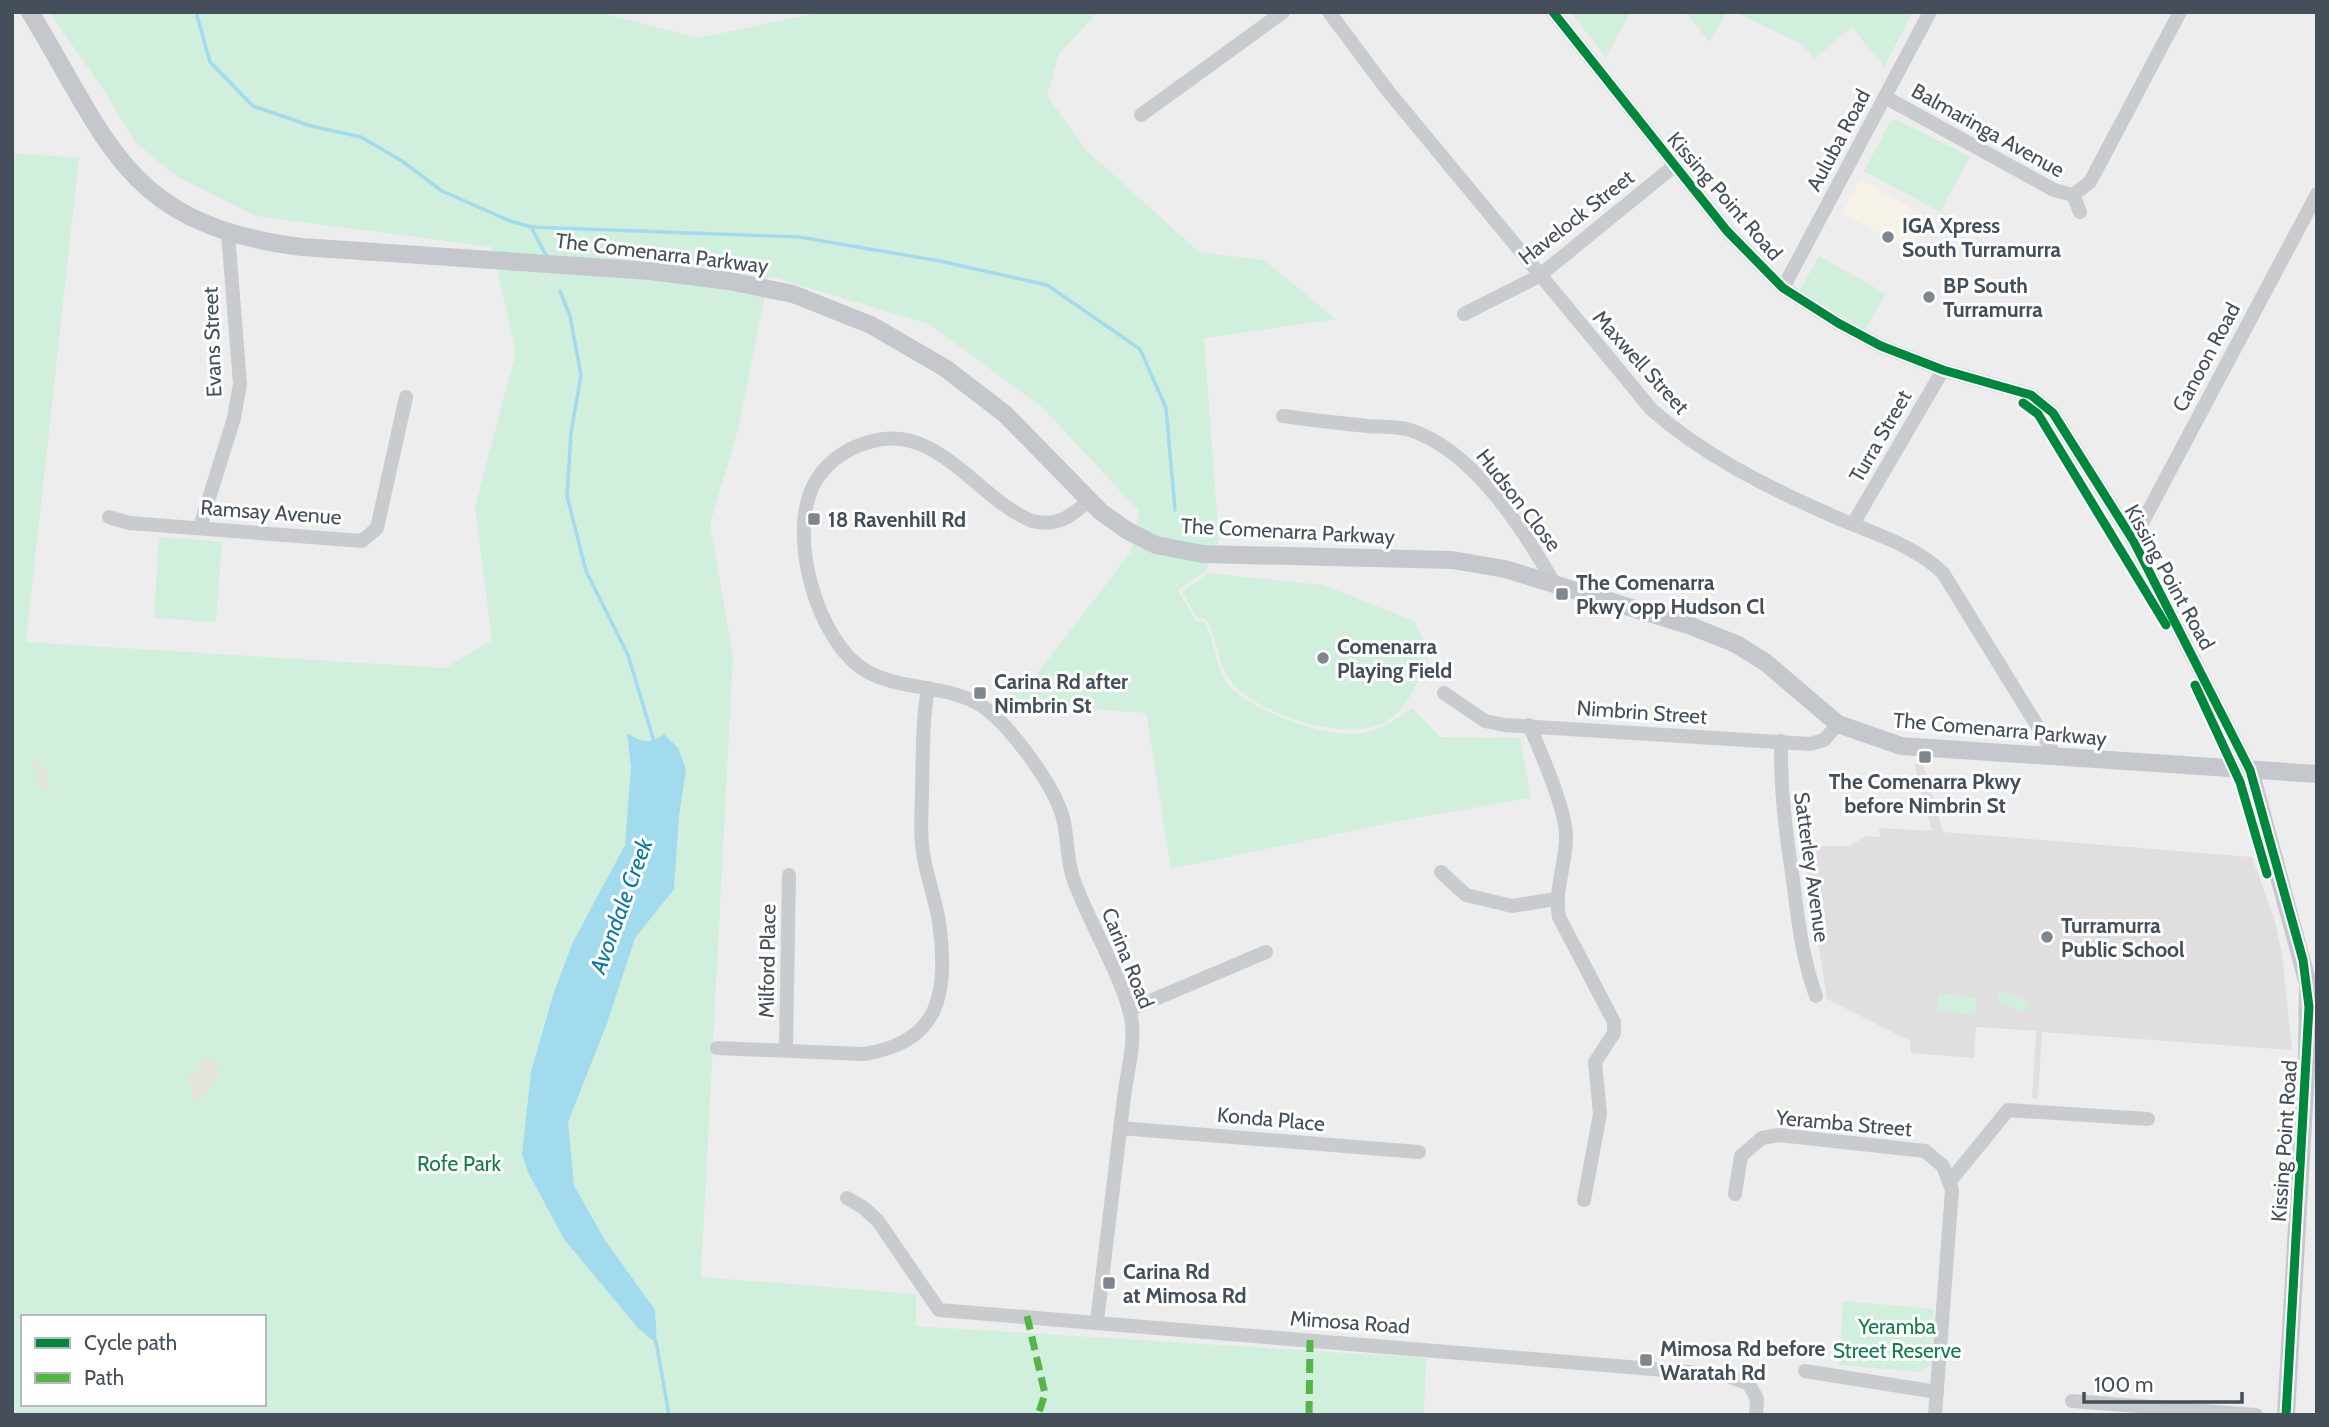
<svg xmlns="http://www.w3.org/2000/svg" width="2329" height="1427" viewBox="0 0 2329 1427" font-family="Cabin,sans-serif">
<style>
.commercial{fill:#f6f2e8}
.education{fill:#e0dedf}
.green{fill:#d0efdd;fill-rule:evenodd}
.sand{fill:#e6e3db}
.water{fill:#a3dbee}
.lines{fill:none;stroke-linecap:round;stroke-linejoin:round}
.stream{stroke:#a3dbee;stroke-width:3.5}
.minor{stroke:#c9ccce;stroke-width:14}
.major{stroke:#c4c8cc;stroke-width:18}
.quiet{stroke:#57b448;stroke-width:7;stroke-dasharray:14 7;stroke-linecap:butt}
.cycleway-casing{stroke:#fff;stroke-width:13}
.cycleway{stroke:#00873e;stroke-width:9}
.poi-dot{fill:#80868d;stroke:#fff;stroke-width:2.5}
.labels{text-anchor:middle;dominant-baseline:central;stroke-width:6;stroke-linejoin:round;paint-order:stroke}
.street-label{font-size:21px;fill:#444f5a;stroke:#fff}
.poi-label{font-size:21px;font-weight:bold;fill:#444f5a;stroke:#fff;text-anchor:start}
.park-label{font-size:21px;fill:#137d4d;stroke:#fff}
.water-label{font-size:23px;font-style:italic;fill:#087aa2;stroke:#fff}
</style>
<rect width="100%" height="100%" fill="#eeeded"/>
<polygon class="commercial" points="1860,179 1923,215 1922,226 1910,250 1842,213"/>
<polygon class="education" points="1914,764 1923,764 1943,832 2252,857 2275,921 2282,954 2292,1050 2042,1032 2038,1099 2032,1098 2036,1031 1976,1027 1974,1058 1911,1053 1910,1041 1827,999 1801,833 1808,832 1809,846 1849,846 1866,836 1880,837 1879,828 1932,831"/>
<g class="green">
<path d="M49,12h549l100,26 124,-26 275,1 -38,41 -12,42 39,54 113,102 65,8 72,59 -132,19 15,202 -13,30 -28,20 18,31 9,1c9,19 11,50 25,65 24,24 90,49 124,47 22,-1 42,-14 58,-26l28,29 80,1 11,60 -117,20 -243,51 -25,-156 -132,-9 -7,-16 18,1 106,-137 8,-41 -96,-103 -114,-84 -160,-48 -31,154 -28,94 23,132 -32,621 215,17v32l510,32 -2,57h-1412v-1262l67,5 -53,484 419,26 47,-28 -17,-134 41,-154 -24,-105 -236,-31 -80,-40 -41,-34 -30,-50zM23,1317h241v87h-241z"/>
<polygon points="1570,12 1631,12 1606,57"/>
<polygon points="1686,12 1727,12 1709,42"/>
<polygon points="1735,12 1913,12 1884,67 1852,27 1814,59 1803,45"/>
<polygon points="1896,119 1970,157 1940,212 1864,171 1889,124"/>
<polygon points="1819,256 1886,294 1865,329 1800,290"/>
<polygon points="159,537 222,542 216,622 154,618"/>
<path d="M1208,573l115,12 91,36 15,29c-9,26 -16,52 -39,69 -35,27 -133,-4 -158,-37 -15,-19 -13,-43 -27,-64h-8l-15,-26z"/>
<polygon points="2000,990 2029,1002 2024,1013 1996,1000"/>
<polygon points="1939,993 1977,998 1975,1015 1937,1010"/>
<polygon points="1843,1301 1934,1309 1931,1363 1921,1372 1839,1365"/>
</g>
<g class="sand">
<polygon points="36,756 41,762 40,765 46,768 49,788 42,788 36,781 39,773 30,765"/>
<polygon points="206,1058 217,1062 218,1074 204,1097 193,1099 190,1091 196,1087 188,1082 188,1077 193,1073 205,1072 198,1065"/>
</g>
<path class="water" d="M627,733c14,9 23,12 37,1l14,14 8,22 -7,46 -5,73 -39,49 -29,88 -38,96 6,64 31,54 50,70 2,34 -19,-16 -74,-89 -36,-67 -6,-18 9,-82 23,-80 19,-50 52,-97 6,-78z"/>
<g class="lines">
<g class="stream">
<polyline points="196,12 210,62 253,106 311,126 361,137 402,161 442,191 510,221 531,227 547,257"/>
<polyline points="531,227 799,237 940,261 1047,285 1140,349 1166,408 1175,510"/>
<polyline points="560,291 570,316 581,375 571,433 567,496 586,571 628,655 655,745"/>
<polyline points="656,1341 669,1415"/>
</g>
<g class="minor">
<path d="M1329,12l59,79 264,319c50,44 113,76 174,103 41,19 84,29 117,60l114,185"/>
<polyline points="1553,12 1727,231 1783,288 1838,323 1881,346 1943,370 2031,395 2053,413 2133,540 2250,770"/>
<polyline points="1885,97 2054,190 2073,195 2090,182 2180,12"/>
<polyline points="1141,115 1283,12"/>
<polyline points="2073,195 2080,212"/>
<polyline points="1783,288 1930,12"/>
<polyline points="1464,314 1539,276 1674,166"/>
<path d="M1283,416c28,4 56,7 85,10 14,1 29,0 42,4 63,20 113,99 144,153"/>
<path d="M1089,500c-18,17 -32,27 -57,21 -55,-22 -95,-100 -163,-79 -21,6 -37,16 -50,34 -36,49 -3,168 49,196 35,19 80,12 114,34 26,17 64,70 76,98 11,23 7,50 15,74 15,43 48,96 58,139 5,24 -4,56 -7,80 -9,75 -18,150 -27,224"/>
<polyline points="109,517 129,523 362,541 377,528 406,397"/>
<polyline points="1853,524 1943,370"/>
<polyline points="200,527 234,418 240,384 228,233"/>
<polyline points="2133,540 2317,194"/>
<polyline points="1444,693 1485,721 1504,725 1810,744 1824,740 1838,724"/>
<path d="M1529,725c11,25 38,87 37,112 0,28 -12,52 -7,80l55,105v11l-19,29 5,52 -16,86"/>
<path d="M1781,741c-1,48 5,93 12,139 5,40 9,78 23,116"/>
<polyline points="1441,872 1466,895 1512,906 1556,899"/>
<polyline points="1129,1010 1266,952"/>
<path d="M717,1048l146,6c79,-11 85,-63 76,-132 -4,-26 -15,-52 -17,-78 -2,-18 0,-37 0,-54 1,-34 0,-68 6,-102"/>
<polyline points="786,1048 789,875"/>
<polyline points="1120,1128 1419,1152"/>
<polyline points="1951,1180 2008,1110 2148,1119"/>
<polyline points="1735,1194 1741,1156 1762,1138 1779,1135 1925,1151 1943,1166 1952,1190 1935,1415"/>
<polyline points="847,1198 864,1208 878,1221 939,1310 1725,1375 1749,1384 1757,1399 1756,1415"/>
<polyline points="1805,1371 1937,1392"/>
<polyline points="2072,1401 2256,1415"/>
</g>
<g class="major">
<path d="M30,12c81,133 96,213 272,235l348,24 79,10 64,13 78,31 74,43 60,46 96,98 27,19 28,14 47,9 249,6 53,9 186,57 45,18 29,18 73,62 63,22 416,28"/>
<polyline points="2250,770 2308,984 2307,1054 2286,1415"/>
</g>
<g class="quiet">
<polyline points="1027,1316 1045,1394 1038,1415"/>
<polyline points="1309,1415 1310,1340"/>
</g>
<g class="cycleway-casing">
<g id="cycleway">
<polyline points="1553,12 1727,231 1783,288 1838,323 1881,346 1943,370 2031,395 2053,413 2133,540 2250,770 2303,960 2309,1007 2286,1415"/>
<polyline points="2023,403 2038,414 2166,625"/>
<polyline points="2195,685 2240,782 2267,874"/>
</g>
</g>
<use href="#cycleway" class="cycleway"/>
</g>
<g class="poi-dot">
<circle cx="1888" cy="237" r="7"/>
<circle cx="1929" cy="297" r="7"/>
<rect x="807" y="512" width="14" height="14" rx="3.5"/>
<rect x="1555" y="587" width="14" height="14" rx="3.5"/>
<circle cx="1323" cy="658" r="7"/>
<rect x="973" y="686" width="14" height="14" rx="3.5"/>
<rect x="1918" y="750" width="14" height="14" rx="3.5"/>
<circle cx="2047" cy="937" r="7"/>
<rect x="1102" y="1276" width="14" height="14" rx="3.5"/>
<rect x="1639" y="1353" width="14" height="14" rx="3.5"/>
</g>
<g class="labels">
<g class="street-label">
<text transform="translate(1988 130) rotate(29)">Balmaringa Avenue</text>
<text transform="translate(1838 140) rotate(-62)">Auluba Road</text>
<text transform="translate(1725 196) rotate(49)">Kissing Point Road</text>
<text transform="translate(1576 217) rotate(-38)">Havelock Street</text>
<text transform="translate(662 253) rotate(7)">The Comenarra Parkway</text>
<text transform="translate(212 342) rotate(-92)">Evans Street</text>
<text transform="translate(2206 357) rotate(-62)">Canoon Road</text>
<text transform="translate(1641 362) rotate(48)">Maxwell Street</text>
<text transform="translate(1880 436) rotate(-60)">Turra Street</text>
<text transform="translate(1519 500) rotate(52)">Hudson Close</text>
<text transform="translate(271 512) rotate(4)">Ramsay Avenue</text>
<text transform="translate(1288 531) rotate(3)">The Comenarra Parkway</text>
<text transform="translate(2170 577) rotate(61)">Kissing Point Road</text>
<text transform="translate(1642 712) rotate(4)">Nimbrin Street</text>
<text transform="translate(2000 729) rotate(5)">The Comenarra Parkway</text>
<text transform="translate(1812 867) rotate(82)">Satterley Avenue</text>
<text transform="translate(1128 958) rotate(68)">Carina Road</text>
<text transform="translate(767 961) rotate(-89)">Milford Place</text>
<text transform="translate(1271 1119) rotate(5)">Konda Place</text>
<text transform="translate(1844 1123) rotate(5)">Yeramba Street</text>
<text transform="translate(2284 1141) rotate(-86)">Kissing Point Road</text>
<text transform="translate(1350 1322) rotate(4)">Mimosa Road</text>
</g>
<g class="poi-label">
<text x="1902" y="225">IGA Xpress<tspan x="1902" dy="24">South Turramurra</tspan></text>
<text x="1943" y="285">BP South<tspan x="1943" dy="24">Turramurra</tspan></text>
<text x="828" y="519">18 Ravenhill Rd</text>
<text x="1576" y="582">The Comenarra<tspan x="1576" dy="24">Pkwy opp Hudson Cl</tspan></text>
<text x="1337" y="646">Comenarra<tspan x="1337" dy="24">Playing Field</tspan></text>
<text x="994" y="681">Carina Rd after<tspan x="994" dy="24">Nimbrin St</tspan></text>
<text x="1925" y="781" text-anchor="middle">The Comenarra Pkwy<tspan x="1925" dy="24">before Nimbrin St</tspan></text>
<text x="2061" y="925">Turramurra<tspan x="2061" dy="24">Public School</tspan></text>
<text x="1123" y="1271">Carina Rd<tspan x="1123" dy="24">at Mimosa Rd</tspan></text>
<text x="1660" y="1348">Mimosa Rd before<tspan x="1660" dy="24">Waratah Rd</tspan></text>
</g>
<g class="park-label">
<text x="459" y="1163">Rofe Park</text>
<text x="1897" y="1326">Yeramba<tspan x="1897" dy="24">Street Reserve</tspan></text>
</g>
<g class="water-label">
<text transform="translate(621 906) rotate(-70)">Avondale Creek</text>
</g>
</g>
<rect width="2329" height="1427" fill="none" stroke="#444f5a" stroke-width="28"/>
<rect x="21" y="1315" width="245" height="91" fill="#ffffff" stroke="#b4b9bd" stroke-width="2"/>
<rect x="35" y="1338" width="35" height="10" fill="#00873e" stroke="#b4b9bd" stroke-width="2"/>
<text x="84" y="1350" font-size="21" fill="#444f5a">Cycle path</text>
<rect x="35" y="1373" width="35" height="10" fill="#57b448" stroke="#b4b9bd" stroke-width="2"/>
<text x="84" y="1385" font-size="21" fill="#444f5a">Path</text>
<path d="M2084 1392v10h158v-10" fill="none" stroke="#444f5a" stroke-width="3.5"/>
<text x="2094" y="1392" font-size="21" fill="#444f5a" stroke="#ffffff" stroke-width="5" paint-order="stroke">100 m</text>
</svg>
